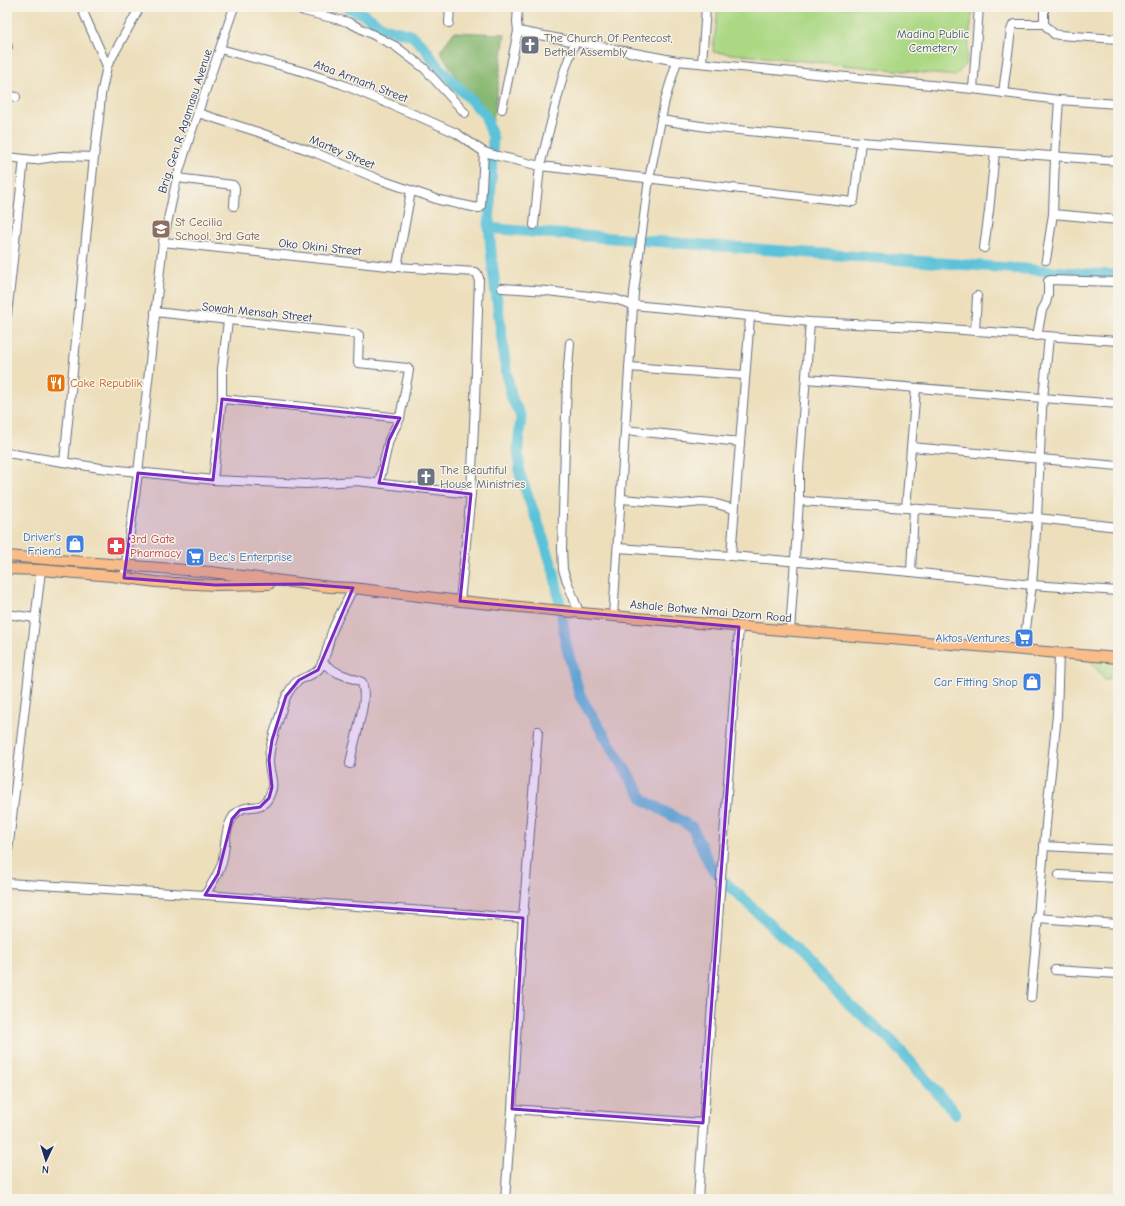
<svg xmlns="http://www.w3.org/2000/svg" width="1125" height="1206" viewBox="0 0 1125 1206" font-family="'Comic Neue',sans-serif">
<style>
.green{fill:#acd884;stroke:#648471}
.forest{fill:#89b872;stroke:#527468}
.lines{fill:none;stroke-linecap:round;stroke-linejoin:round}
.river{stroke:#5bc2d9;stroke-width:11}
.minor-casing{stroke:#646d7f;stroke-width:10}
.major-casing{stroke:#646d7f;stroke-width:12}
.minor{stroke:#fff;stroke-width:8}
.major{stroke:#f8bd88;stroke-width:10}
.marked{fill:#7b2cbf;fill-opacity:0.2;stroke:#7b2cbf;stroke-width:3;stroke-linejoin:round}
.labels{text-anchor:middle;dominant-baseline:central;stroke-width:3;stroke-linejoin:round;paint-order:stroke}
.park-label{font-size:12px;fill:#3f5968;stroke:#f7f3e8}
.worship-label{font-size:12px;fill:#5b616d;stroke:#f7f3e8;text-anchor:start}
.street-label{font-size:12px;fill:#1b2f5e;stroke:#f7f3e8}
.education-label{font-size:12px;fill:#785e54;stroke:#f7f3e8;text-anchor:start}
.food-label{font-size:12px;fill:#c56008;stroke:#f7f3e8;text-anchor:start}
.shop-label{font-size:12px;fill:#366cbe;stroke:#f7f3e8;text-anchor:end}
.health-label{font-size:12px;fill:#be3a42;stroke:#f7f3e8;text-anchor:start}
</style>
<rect width="100%" height="100%" fill="#f7f3e8"/>
<filter id="ink" filterUnits="userSpaceOnUse"><feTurbulence type="fractalNoise" baseFrequency=".025" numOctaves="2"/><feDisplacementMap in="SourceGraphic" scale="8" xChannelSelector="R" yChannelSelector="G"/><feConvolveMatrix kernelMatrix="1 2 1 2 8 2 1 2 1" color-interpolation-filters="sRGB"/></filter>
<filter id="wash" filterUnits="userSpaceOnUse"><feTurbulence type="fractalNoise" baseFrequency=".012" numOctaves="4" result="noise"/><feDisplacementMap in="SourceGraphic" scale="16" xChannelSelector="R" yChannelSelector="G"/><feGaussianBlur stdDeviation="0.9" result="paint"/><feColorMatrix in="noise" values="0 0 0 0 0 0 0 0 0 0 0 0 0 0 0 0 0 1.4 0 .05"/><feComposite in="paint" operator="in"/></filter>
<g filter="url(#wash)">
<rect width="100%" height="100%" fill="#eddfbc"/>
<g class="green">
<polygon points="718,7 973,7 966,64 955,76 713,52"/>
<polygon points="1091,659 1114,661 1115,663 1109,679 1105,679 1091,662"/>
</g>
<polygon class="forest" points="454,32 505,34 493,121 490,121 481,103 458,80 440,51"/>
<g class="lines">
<g class="river">
<polyline points="347,7 365,15 384,28 411,35 425,48 435,63 485,115 493,138 489,228 532,232 1090,274 1118,275"/>
<polyline points="489,226 492,262 506,370 512,399 521,416 518,446 520,475 540,529 554,572 560,605"/>
<polyline points="562,616 566,645 580,696 644,800 692,827 711,867 717,873"/>
<polyline points="725,882 770,924 851,1006 892,1041 956,1114"/>
</g>
</g>
</g>
<g filter="url(#ink)">
<g class="lines">
<g class="minor-casing">
<g id="minor">
<polyline points="81,7 107,66"/>
<polyline points="296,7 304,11 348,22 395,46 424,68 465,113"/>
<polyline points="449,23 450,7"/>
<polyline points="1044,24 1044,7"/>
<polyline points="518,31 677,61 973,89 1059,100 1118,104"/>
<polyline points="7,47 8,47"/>
<polyline points="220,49 301,71 341,84 418,116 456,133 484,152 498,156 540,166 853,202 854,200 861,142"/>
<polyline points="702,63 706,7"/>
<polyline points="973,89 979,7"/>
<polyline points="1003,93 1011,30 1013,25 1015,24 1044,24 1054,34 1059,35 1118,39"/>
<polyline points="7,95 16,97"/>
<polyline points="502,109 518,31 517,22 518,7"/>
<polyline points="198,113 258,132 316,153 378,179 439,200 478,208 480,208 481,206 484,152"/>
<polyline points="661,120 707,127 861,142 1118,161"/>
<polyline points="7,157 34,160 61,156 94,157"/>
<polyline points="177,178 233,185 235,188 234,206"/>
<polyline points="1053,214 1118,220"/>
<polyline points="534,225 540,166 564,72 575,42"/>
<polyline points="163,242 397,267 475,272 477,273 479,278 475,402 471,494 460,601"/>
<polyline points="984,248 989,211 995,152"/>
<polyline points="1046,260 1053,214 1055,157 1059,100"/>
<polyline points="397,267 411,191"/>
<polyline points="502,288 547,291 615,299 633,305 810,322 920,327 1118,341"/>
<polyline points="155,312 357,334 359,335 358,363 408,368 409,370 400,418 389,440 379,483"/>
<polyline points="7,315 24,159"/>
<polyline points="975,331 977,296"/>
<polyline points="1037,336 1042,310 1046,303 1048,295 1048,281 1050,280 1118,282"/>
<polyline points="570,343 567,379 562,548 563,570 568,584 579,612"/>
<polyline points="629,367 744,375"/>
<polyline points="806,379 1118,404"/>
<polyline points="222,399 305,407 400,418"/>
<polyline points="625,430 740,442"/>
<polyline points="911,447 1118,466"/>
<polyline points="7,453 100,468 213,480 306,484 357,481 471,494"/>
<polyline points="64,462 94,157 99,118 101,95 107,66 140,7"/>
<polyline points="213,480 222,399 222,369 228,321"/>
<polyline points="621,499 682,504 701,502 713,503 734,509"/>
<polyline points="799,501 906,508 1037,518 1118,527"/>
<polyline points="906,508 916,388"/>
<polyline points="618,548 731,556 911,572 1032,585 1118,591"/>
<polyline points="731,556 750,317"/>
<polyline points="911,572 914,508"/>
<polyline points="124,578 138,473 163,242 177,178 190,136 234,7"/>
<polyline points="7,614 35,618"/>
<polyline points="613,616 634,292 649,179 665,100 677,61"/>
<polyline points="790,631 799,501 799,470 810,322"/>
<polyline points="1023,650 1032,585 1037,518 1042,409 1049,337"/>
<path d="M322,663l16,10 24,9c5,17 -1,31 -4,47 -3,12 -6,23 -8,35"/>
<polyline points="1044,846 1118,850"/>
<polyline points="7,860 41,570"/>
<polyline points="1059,875 1118,878"/>
<polyline points="7,883 205,895 523,918"/>
<path d="M205,895c6,-10 13,-20 17,-32 4,-15 2,-36 13,-49 13,-14 28,2 36,-22 4,-9 -2,-20 -2,-30 0,-16 6,-31 11,-47 2,-6 4,-14 7,-20 3,-5 6,-11 11,-14 7,-5 15,-5 21,-12 8,-11 9,-27 14,-40 6,-14 14,-27 20,-41"/>
<polyline points="1037,918 1118,924"/>
<polyline points="1055,970 1118,974"/>
<polyline points="1031,998 1048,801 1057,715 1059,653"/>
<polyline points="512,1109 703,1123"/>
<polyline points="505,1199 512,1109 523,918 538,731"/>
<polyline points="698,1199 739,627"/>
</g>
</g>
<g class="major-casing">
<g id="major">
<polyline points="7,556 211,572 330,587 353,588 460,601 613,616 1118,658"/>
<polyline points="7,569 41,570 112,576 156,582 215,585 269,584"/>
</g>
</g>
<use href="#minor" class="minor"/>
<use href="#major" class="major"/>
</g>
</g>
<path class="marked" d="M222,399l178,19 -11,22 -10,43 92,11 -11,107 279,26 -36,496 -191,-14 11,-191 -318,-23 13,-21 14,-55 8,-9 20,-3 9,-9 3,-11 -3,-27 3,-20 14,-44 13,-16 19,-10 35,-82 -50,-4 -88,1 -91,-7 14,-105 75,7z"/>
<defs>
<g id="church-square" transform="scale(1)"><rect x="-9" y="-9" width="18" height="18" rx="4" fill="#6b7280" stroke="#f7f3e8"/><path d="M-1.2-6h2.4v3.5h3.3v2.4h-3.3V6h-2.4V-.1h-3.3v-2.4h3.3Z" fill="#fff"/></g>
<g id="school-square" transform="scale(1)"><rect x="-9" y="-9" width="18" height="18" rx="4" fill="#8d6e63" stroke="#f7f3e8"/><path d="M0-5L7-2L0 1L-7-2ZM-4 1L0 2.5L4 1V4Q0 6-4 4Z" fill="#fff"/></g>
<g id="restaurant-square" transform="scale(1)"><rect x="-9" y="-9" width="18" height="18" rx="4" fill="#e8710a" stroke="#f7f3e8"/><path d="M-5-6h1v4h1v-4h1v4h1v-4h1v5L-1.5 .5V6h-2V.5L-5-1ZM5-6V6H3V1.5H1.5Q1.5-4 5-6Z" fill="#fff"/></g>
<g id="shop-square" transform="scale(1)"><rect x="-9" y="-9" width="18" height="18" rx="4" fill="#3f7fe0" stroke="#f7f3e8"/><path d="M-5-2.5h2.3a2.7 3.5 0 0 1 5.4 0H5L5.5 6h-11ZM-1.5-2.5h3a1.5 2.3 0 0 0-3 0Z" fill="#fff"/></g>
<g id="pharmacy-square" transform="scale(1)"><rect x="-9" y="-9" width="18" height="18" rx="4" fill="#e0444e" stroke="#f7f3e8"/><path d="M-2-6h4v4h4v4h-4v4h-4v-4h-4v-4h4Z" fill="#fff"/></g>
<g id="supermarket-square" transform="scale(1)"><rect x="-9" y="-9" width="18" height="18" rx="4" fill="#3f7fe0" stroke="#f7f3e8"/><path d="M-6-5.5h2.5l.6 2H6L4.5 2H-2.5L-4.4-4H-6ZM-1.5 3.2a1.3 1.3 0 1 0 .1 0ZM3 3.2a1.3 1.3 0 1 0 .1 0Z" fill="#fff"/></g>
</defs>
<g fill-rule="evenodd">
<use href="#church-square" x="530" y="45"/>
<use href="#school-square" x="161" y="229"/>
<use href="#restaurant-square" x="56" y="383"/>
<use href="#church-square" x="426" y="477"/>
<use href="#shop-square" x="75" y="544"/>
<use href="#pharmacy-square" x="116" y="546"/>
<use href="#supermarket-square" x="195" y="557"/>
<use href="#supermarket-square" x="1024" y="638"/>
<use href="#shop-square" x="1032" y="682"/>
</g>
<g class="labels">
<g class="park-label">
<text x="933" y="34">Madina Public<tspan x="933" dy="14">Cemetery</tspan></text>
</g>
<g class="worship-label">
<text x="544" y="38">The Church Of Pentecost,<tspan x="544" dy="14">Bethel Assembly</tspan></text>
<text x="440" y="470">The Beautiful<tspan x="440" dy="14">House Ministries</tspan></text>
</g>
<g class="street-label">
<text transform="translate(361 81) rotate(21)">Ataa Armarh Street</text>
<text transform="translate(185 121) rotate(-72)">Brig. Gen R Agamasu Avenue</text>
<text transform="translate(342 152) rotate(23)">Martey Street</text>
<text transform="translate(320 247) rotate(6)">Oko Okini Street</text>
<text transform="translate(257 312) rotate(6)">Sowah Mensah Street</text>
<text transform="translate(711 611) rotate(5)">Ashale Botwe Nmai Dzorn Road</text>
</g>
<g class="education-label">
<text x="175" y="222">St Cecilia<tspan x="175" dy="14">School, 3rd Gate</tspan></text>
</g>
<g class="food-label">
<text x="70" y="383">Cake Republik</text>
</g>
<g class="shop-label">
<text x="61" y="537">Driver's<tspan x="61" dy="14">Friend</tspan></text>
<text x="209" y="557" text-anchor="start">Bec's Enterprise</text>
<text x="1010" y="638">Aktos Ventures</text>
<text x="1018" y="682">Car Fitting Shop</text>
</g>
<g class="health-label">
<text x="130" y="539">3rd Gate<tspan x="130" dy="14">Pharmacy</tspan></text>
</g>
</g>
<rect width="1125" height="1206" fill="none" stroke="#f7f3e8" stroke-width="24"/>
<g transform="translate(46 1160) rotate(184)" stroke="#f7f3e8" stroke-width="3" paint-order="stroke">
<path d="M0-3L7 15L0 10L-7 15Z" fill="#1b2f5e"/>
<text y="-6" font-size="11" font-weight="bold" text-anchor="middle" fill="#1b2f5e">N</text>
</g>
</svg>
